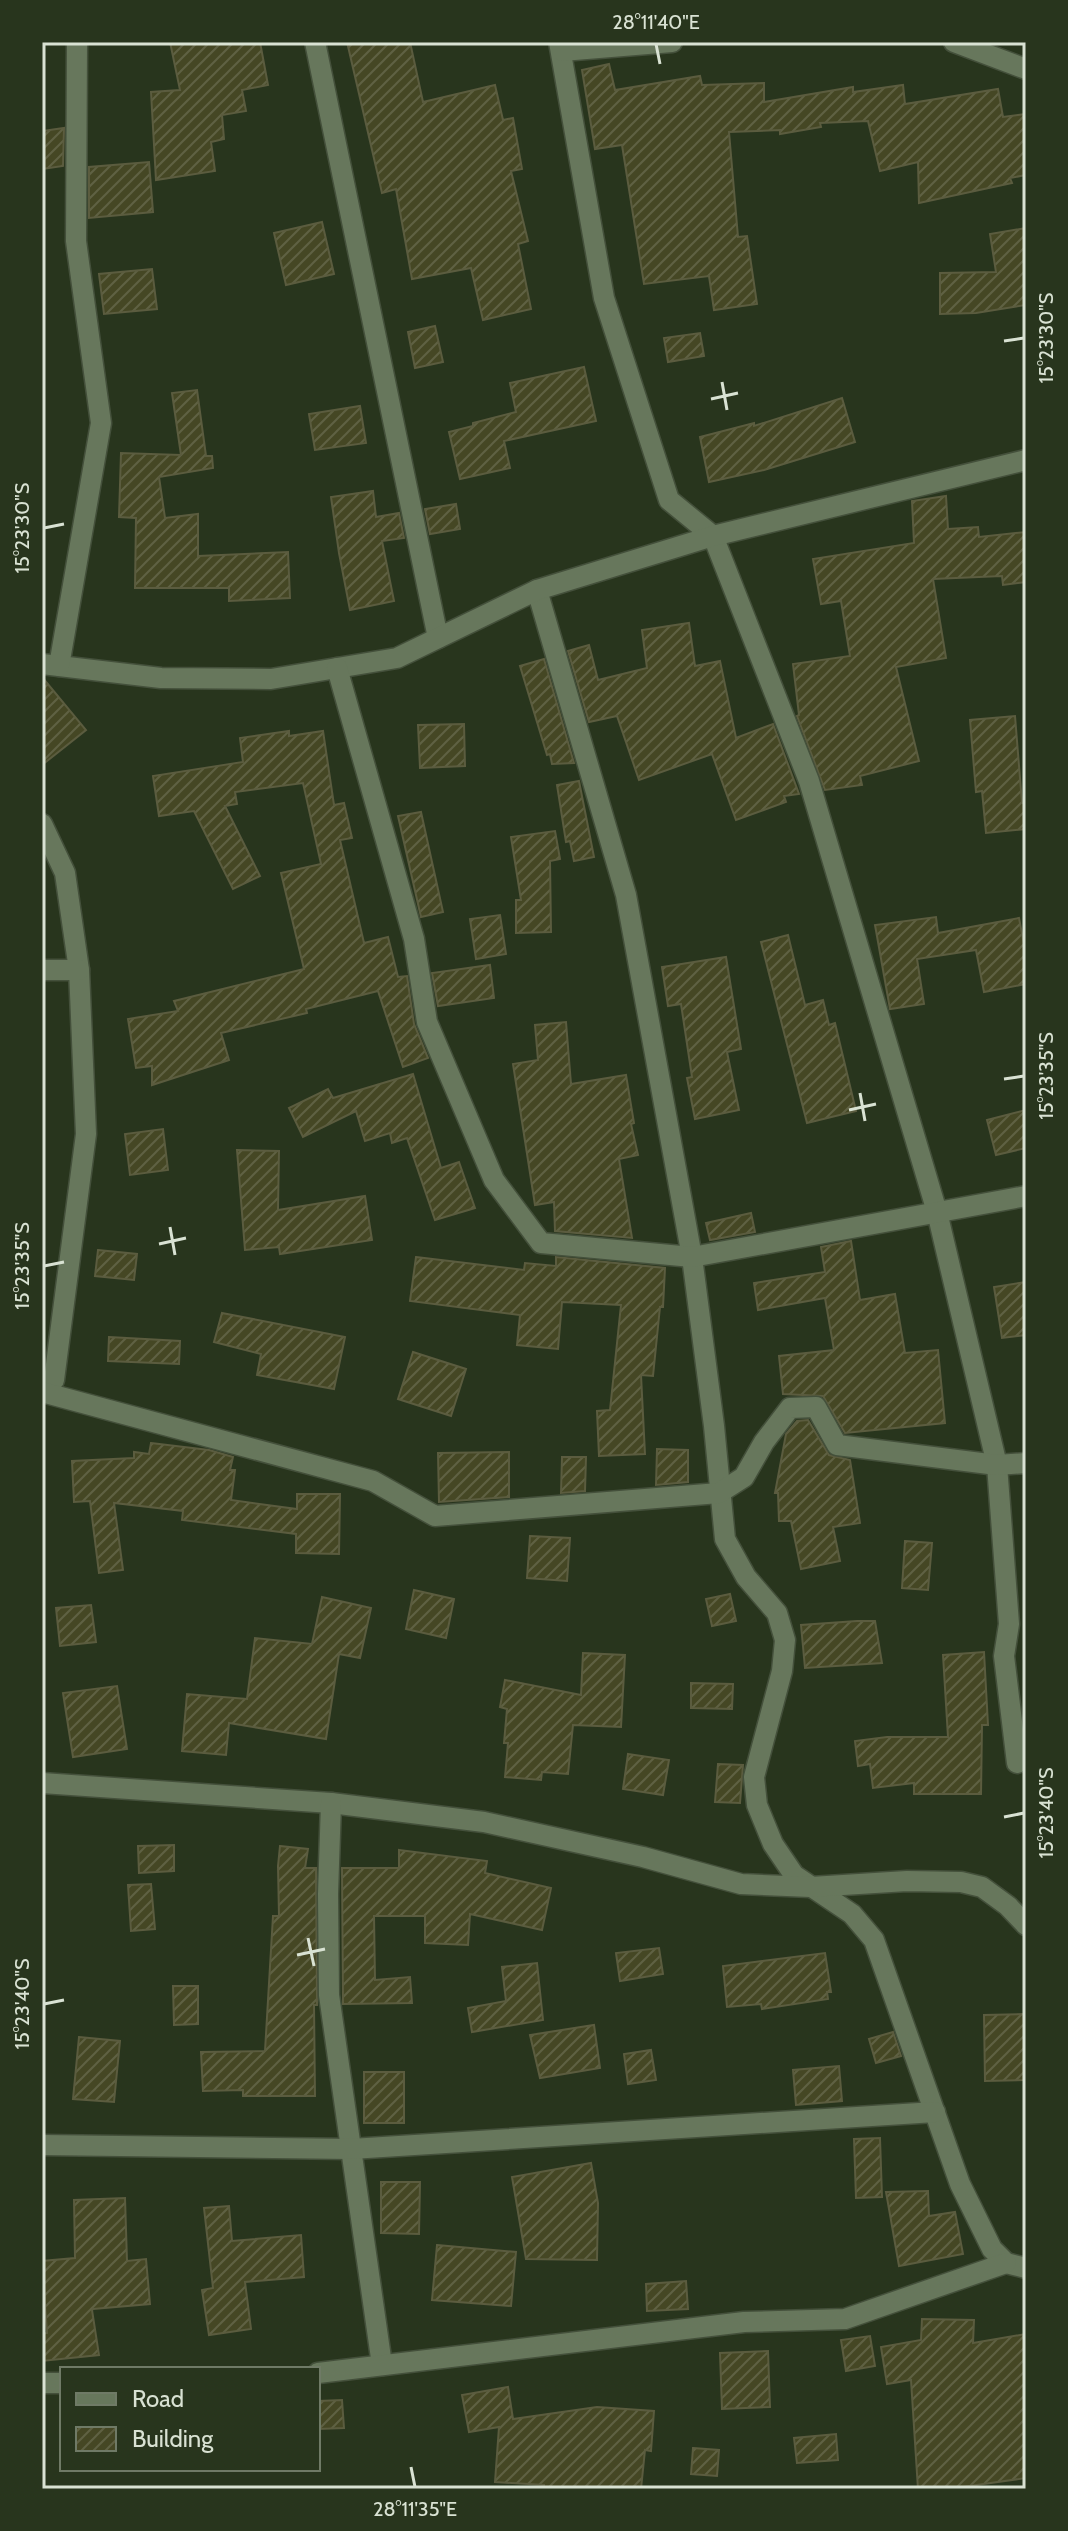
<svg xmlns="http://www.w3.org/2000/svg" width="1068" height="2531" viewBox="0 0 1068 2531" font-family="Cabin,sans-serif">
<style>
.building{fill:url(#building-hatch);stroke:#5b5c3f;stroke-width:2}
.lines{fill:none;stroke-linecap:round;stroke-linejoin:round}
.minor-casing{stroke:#44503b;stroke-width:23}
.minor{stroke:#67775c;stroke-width:20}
.ticks{fill:none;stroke:#d9e2d3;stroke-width:3}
.neatline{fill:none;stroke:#d9e2d3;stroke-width:3}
.ticks-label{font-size:20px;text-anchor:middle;fill:#d9e2d3}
</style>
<defs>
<pattern id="building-hatch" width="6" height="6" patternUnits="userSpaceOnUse" patternTransform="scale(2)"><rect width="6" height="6" fill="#454724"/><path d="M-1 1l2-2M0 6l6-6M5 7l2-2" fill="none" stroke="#5f6143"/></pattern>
</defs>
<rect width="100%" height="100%" fill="#28351d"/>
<g class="building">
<polygon points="170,42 260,42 268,85 242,90 246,111 222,115 224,139 211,142 215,171 156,180 151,92 180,90"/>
<polygon points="347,42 410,42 423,102 495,85 503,120 513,118 522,169 511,171 528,241 518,244 531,309 483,320 471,268 412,279 396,189 382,193"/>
<polygon points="609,64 615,90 700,76 702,85 764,83 764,102 853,87 853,92 903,85 905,104 998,89 1003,117 1026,114 1026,175 1010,178 1012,183 919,203 918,162 880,171 868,121 820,123 821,127 780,134 780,130 729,132 738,237 747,236 757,304 714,310 709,276 644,284 622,145 595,149 582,70"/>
<polygon points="64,128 63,166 42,169 42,131"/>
<polygon points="149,162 153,212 89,218 89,167"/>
<polygon points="322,222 334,274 286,285 274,233"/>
<polygon points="1026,228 1026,305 976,313 940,314 940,273 996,272 990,234"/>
<polygon points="152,269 157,309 104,314 99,274"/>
<polygon points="435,326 443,362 415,368 408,332"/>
<polygon points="700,333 704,356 668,362 664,338"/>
<polygon points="584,367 596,421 504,441 510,468 460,479 449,432 473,426 473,423 516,412 510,383"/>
<polygon points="197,390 206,456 212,456 213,468 159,477 165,518 198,514 198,556 288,552 290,598 229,601 229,588 135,588 136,518 119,517 121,453 181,455 172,393"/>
<polygon points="842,398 855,442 764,470 709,482 700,437 754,423 754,426"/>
<polygon points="360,406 366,443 315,450 309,414"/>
<polygon points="373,491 376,517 399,513 404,538 382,541 394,601 350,610 339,553 331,497"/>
<polygon points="946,496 948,529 978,527 979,537 1026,532 1026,582 1003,585 1002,576 933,579 946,658 896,667 919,761 860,776 862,785 825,790 797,716 799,715 793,664 850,656 841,601 821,604 813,559 914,543 912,501"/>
<polygon points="456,504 460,529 430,534 425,509"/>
<polygon points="689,623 695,666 720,661 736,738 773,724 799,794 784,796 786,802 736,820 712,754 639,780 617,716 589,722 568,651 589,645 598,680 647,668 642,630"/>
<polygon points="544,659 574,763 552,764 550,754 547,755 520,666"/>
<polygon points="42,677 86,730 42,765"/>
<polygon points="1015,716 1022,803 1024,803 1026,829 986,833 982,791 976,792 970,720"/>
<polygon points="464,724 465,766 420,768 418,725"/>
<polygon points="289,731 289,736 323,731 334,805 344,803 352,838 340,840 364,943 388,937 398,977 407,976 414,1024 428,1058 403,1067 378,991 306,1009 307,1013 221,1033 229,1060 152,1085 152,1066 136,1068 128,1019 178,1011 174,1001 304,969 281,873 321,864 303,783 235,792 237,804 225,806 260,876 233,889 194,811 159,816 153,776 243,762 240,738"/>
<polygon points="579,781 594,857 574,861 570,841 566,842 557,785"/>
<polygon points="421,812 443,912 421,917 398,816"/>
<polygon points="555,831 560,859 550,861 551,932 516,933 516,900 521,900 511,837"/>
<polygon points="500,915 506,954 476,959 470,919"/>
<polygon points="936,917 938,933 1019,918 1026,955 1026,984 984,992 976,950 917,959 924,1004 890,1009 875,925"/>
<polygon points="788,935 805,1005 823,1000 829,1025 835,1023 856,1111 807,1123 761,942"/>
<polygon points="726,957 741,1049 727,1052 739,1110 695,1119 687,1078 692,1077 681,1004 668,1006 662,967"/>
<polygon points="490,965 494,998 438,1006 432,973"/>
<polygon points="566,1022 571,1084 626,1075 634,1123 631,1124 638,1155 619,1159 632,1238 555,1231 554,1202 535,1205 513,1064 538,1060 535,1025"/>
<polygon points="413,1074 441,1168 459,1162 475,1208 435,1220 407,1138 392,1143 390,1133 365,1141 356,1111 303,1137 289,1108 328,1089 333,1098"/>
<polygon points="1026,1110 1026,1148 996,1155 987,1120"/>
<polygon points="163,1129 168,1170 130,1175 125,1134"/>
<polygon points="237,1150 279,1151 278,1210 365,1196 372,1240 280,1254 279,1247 245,1250"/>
<polygon points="751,1213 755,1232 710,1240 706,1223"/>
<polygon points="851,1241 860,1300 895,1294 905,1353 938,1350 945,1423 845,1433 823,1396 783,1394 779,1356 834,1350 825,1298 758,1310 754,1283 825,1272 821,1247"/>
<polygon points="98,1250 137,1254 134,1280 95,1276"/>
<polygon points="416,1257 524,1270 525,1263 556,1266 556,1257 665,1268 663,1307 660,1307 653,1376 641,1375 645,1454 599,1456 597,1411 610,1410 621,1305 562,1302 558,1349 517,1345 520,1315 410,1301"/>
<polygon points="1026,1282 1026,1335 1002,1338 994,1287"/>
<polygon points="222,1313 345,1337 334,1389 257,1375 261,1354 214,1342"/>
<polygon points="109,1337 180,1341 179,1364 108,1361"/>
<polygon points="413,1352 466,1369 451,1416 398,1399"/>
<polygon points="808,1420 829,1455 850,1460 860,1523 833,1527 840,1561 801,1569 791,1521 779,1521 778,1493 775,1493 786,1434 797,1421"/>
<polygon points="151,1443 209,1450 233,1457 230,1470 235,1470 231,1500 297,1509 297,1494 340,1494 339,1554 296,1553 296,1534 182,1520 183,1511 114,1503 123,1570 99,1573 90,1501 74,1502 72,1461 134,1458 134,1452 149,1454"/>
<polygon points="657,1449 688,1450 688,1482 656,1485"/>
<polygon points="509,1452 509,1497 439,1502 438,1453"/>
<polygon points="562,1457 586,1457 585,1491 561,1493"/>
<polygon points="530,1536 570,1538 567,1581 527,1578"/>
<polygon points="905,1541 932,1543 928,1590 902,1588"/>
<polygon points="414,1590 454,1599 446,1638 406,1629"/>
<polygon points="730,1594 736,1621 712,1626 706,1599"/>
<polygon points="322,1597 371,1608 360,1658 339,1654 326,1739 229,1723 226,1755 182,1751 187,1694 247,1699 255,1638 312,1644"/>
<polygon points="91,1605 96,1642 60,1646 56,1608"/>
<polygon points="857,1621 875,1621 882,1663 805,1668 801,1625"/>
<polygon points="984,1652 988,1725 982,1725 981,1794 914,1794 914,1783 873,1788 870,1764 858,1766 855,1741 887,1737 948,1737 943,1655"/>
<polygon points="583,1653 625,1655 621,1727 573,1725 568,1774 542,1772 541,1780 505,1777 508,1743 504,1743 507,1709 500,1707 505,1680 581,1695"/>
<polygon points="691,1683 733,1684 732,1709 691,1708"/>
<polygon points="117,1686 127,1749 73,1757 63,1693"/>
<polygon points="628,1754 669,1760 663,1795 623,1789"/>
<polygon points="718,1764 743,1765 740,1803 715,1802"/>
<polygon points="174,1845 174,1871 139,1873 138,1846"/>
<polygon points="280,1846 308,1849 305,1868 316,1868 317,2005 314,2005 315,2096 243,2096 243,2090 203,2091 201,2052 265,2051 273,1916 279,1916 278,1866"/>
<polygon points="399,1850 487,1861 485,1873 551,1888 542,1930 470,1914 468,1945 425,1943 425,1916 374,1916 375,1980 410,1977 412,2003 343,2004 342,1868 399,1868"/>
<polygon points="151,1884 155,1929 131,1931 128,1885"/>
<polygon points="659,1948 663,1974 620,1981 616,1953"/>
<polygon points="825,1953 831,1992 827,1992 828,1999 762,2009 761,2004 727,2007 723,1966"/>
<polygon points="537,1963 543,2020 472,2032 468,2008 506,2001 502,1967"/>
<polygon points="173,1986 198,1986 198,2024 174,2025"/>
<polygon points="1025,2014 1026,2080 985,2081 984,2015"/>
<polygon points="594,2025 600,2068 540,2078 530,2035"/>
<polygon points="893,2032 901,2056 876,2063 869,2039"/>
<polygon points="79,2037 120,2041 114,2102 73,2099"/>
<polygon points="651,2050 656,2080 628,2084 624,2054"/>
<polygon points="839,2066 842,2101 796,2105 793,2070"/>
<rect x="364" y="2072" width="40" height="51"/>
<polygon points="880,2138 882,2197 856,2198 854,2139"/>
<polygon points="591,2163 598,2203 597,2260 526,2259 512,2177"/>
<polygon points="381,2182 420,2182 419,2234 381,2233"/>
<polygon points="928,2191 929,2216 955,2212 963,2254 899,2266 886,2192"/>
<polygon points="125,2198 127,2261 146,2259 150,2304 93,2309 92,2310 99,2355 42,2361 42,2334 47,2333 42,2261 75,2258 74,2200"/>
<polygon points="229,2206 232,2241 301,2235 304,2277 245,2282 251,2329 209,2335 202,2290 213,2288 204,2208"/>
<polygon points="437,2245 516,2252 511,2306 432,2300"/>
<polygon points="686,2281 688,2309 647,2311 646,2284"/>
<polygon points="922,2319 974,2320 973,2343 1026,2334 1026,2478 962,2487 962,2489 918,2489 911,2380 887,2384 881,2347 921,2340"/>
<polygon points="870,2336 875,2366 846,2371 841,2340"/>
<polygon points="768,2351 770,2407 722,2409 720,2353"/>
<polygon points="508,2387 513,2419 597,2407 654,2411 651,2451 645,2450 641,2489 544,2489 544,2485 495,2482 499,2427 469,2432 462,2395"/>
<polygon points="342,2400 344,2428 318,2429 318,2401"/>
<polygon points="836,2434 838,2460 797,2463 794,2438"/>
<polygon points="693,2448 719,2450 717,2476 691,2474"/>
</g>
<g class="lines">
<g class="minor-casing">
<g id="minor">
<polyline points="315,42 438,638"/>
<polyline points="559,42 604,298 669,500 713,536 809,781 937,1212 997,1465 1009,1624 1004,1656 1017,1763"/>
<polyline points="954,42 1026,69"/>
<polyline points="562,51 672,42"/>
<polyline points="537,590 626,895 692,1257 714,1426 725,1539 746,1577 777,1613 785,1640 782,1671 754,1777 757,1805 773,1844 794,1875 852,1914 874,1940 960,2184 992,2249 1006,2263 1026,2268"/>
<polyline points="42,664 161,678 271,679 397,658 537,590 713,536 1026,460"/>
<polyline points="59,666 101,423 76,241 77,42"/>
<polyline points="337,668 414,939 427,1022 494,1180 541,1243 692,1257 1026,1196"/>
<polyline points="42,824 65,873 79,970 86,1134 54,1380 42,1391"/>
<polyline points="42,970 79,970"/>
<polyline points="42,1392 373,1481 435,1516 719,1493 744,1477 764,1442 790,1408 816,1407 837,1445 997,1465 1026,1463"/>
<polyline points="42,1783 331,1803 484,1822 643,1857 741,1884 811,1887 907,1881 961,1882 982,1887 1008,1906 1026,1925"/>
<polyline points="331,1803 328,1894 329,1995 382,2365"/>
<polyline points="42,2145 351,2149 935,2112"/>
<polyline points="318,2373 744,2322 845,2319 1006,2263"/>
<polyline points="42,2383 62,2383"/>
</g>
</g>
<use href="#minor" class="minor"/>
</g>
<path class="ticks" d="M656,44l4,20M1004,341l20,-3M722,382l5,28M711,399l27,-6M44,528l20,-4M1004,1079l20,-3M860,1093l5,28M849,1110l27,-6M170,1227l5,28M159,1244l27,-6M44,1266l20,-4M1004,1817l20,-4M308,1938l6,28M297,1955l28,-6M44,2004l20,-4M411,2467l4,20"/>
<rect width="1068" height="2531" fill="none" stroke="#28351d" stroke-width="88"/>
<rect x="60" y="2367" width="260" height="104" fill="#28351d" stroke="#6f7a66" stroke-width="2"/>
<rect x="76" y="2393" width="40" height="12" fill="#67775c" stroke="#6f7a66" stroke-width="2"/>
<text x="132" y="2407" font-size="24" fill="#d9e2d3">Road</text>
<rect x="76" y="2427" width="40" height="24" fill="url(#building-hatch)" stroke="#6f7a66" stroke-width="2"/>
<text x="132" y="2447" font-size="24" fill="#d9e2d3">Building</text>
<rect x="44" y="44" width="980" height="2443" class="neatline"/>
<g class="ticks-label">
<text x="656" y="29">28°11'40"E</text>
<text transform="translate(1046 338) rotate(-90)" y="7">15°23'30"S</text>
<text transform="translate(22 528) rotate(-90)" y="7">15°23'30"S</text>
<text transform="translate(1046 1076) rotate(-90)" y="7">15°23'35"S</text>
<text transform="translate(22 1266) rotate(-90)" y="7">15°23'35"S</text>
<text transform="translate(1046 1813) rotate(-90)" y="7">15°23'40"S</text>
<text transform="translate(22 2004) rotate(-90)" y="7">15°23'40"S</text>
<text x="415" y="2516">28°11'35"E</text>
</g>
</svg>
